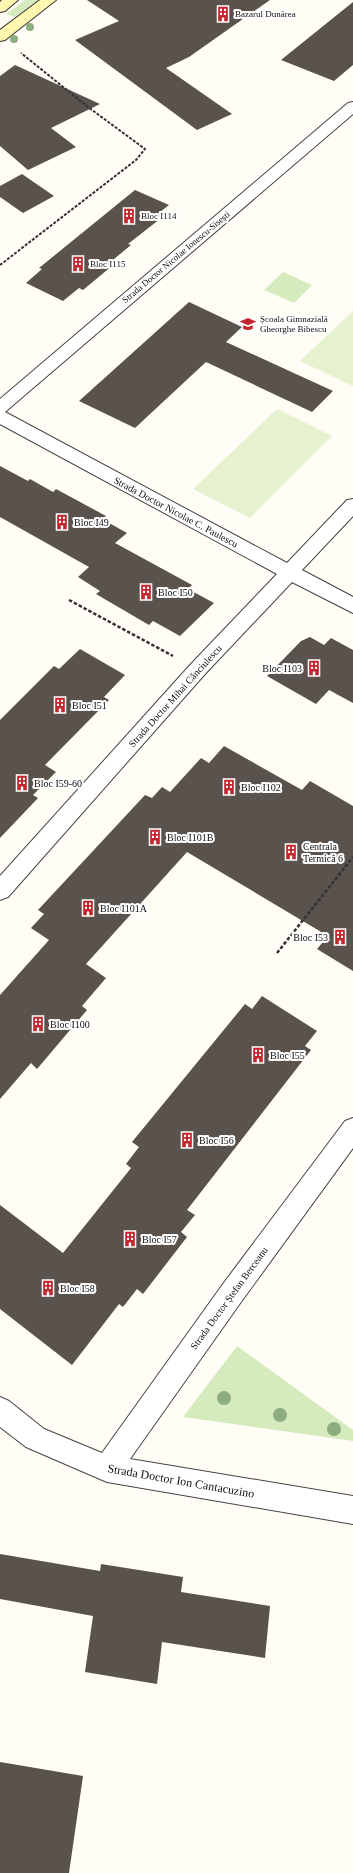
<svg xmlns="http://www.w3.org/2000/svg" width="353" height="1873" viewBox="0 0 353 1873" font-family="Georgia,serif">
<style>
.green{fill:#d5ebbd}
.pitch{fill:#e6f2cf}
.building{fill:#5a524d}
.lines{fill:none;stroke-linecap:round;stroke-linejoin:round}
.minor-casing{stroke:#444;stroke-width:2}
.secondary-casing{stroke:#333;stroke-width:2}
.path-far1{stroke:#333;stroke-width:2;stroke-dasharray:3 1.5;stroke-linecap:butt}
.path{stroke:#333;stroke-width:2.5;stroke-dasharray:3.5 2;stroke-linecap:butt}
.minor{fill:#fff;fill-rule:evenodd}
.secondary{fill:#fff6b0;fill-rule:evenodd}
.tree{fill:#8dad7f}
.labels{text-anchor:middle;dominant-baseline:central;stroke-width:4;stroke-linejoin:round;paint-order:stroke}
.far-poi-label{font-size:9px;fill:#111;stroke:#fff;text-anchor:start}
.far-street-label{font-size:9px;fill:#111;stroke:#fff}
.street-label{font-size:10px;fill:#111;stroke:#fff}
.poi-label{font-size:10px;fill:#111;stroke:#fff;text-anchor:start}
.near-street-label{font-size:12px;fill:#111;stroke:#fff}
</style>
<rect width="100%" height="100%" fill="#fffdf5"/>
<g class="green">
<polygon points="25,0 38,0 15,17 6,14"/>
<polygon points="283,272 312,285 294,303 264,290"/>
<polygon points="237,1346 353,1430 353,1441 183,1417"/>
</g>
<g class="pitch">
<polygon points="353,311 353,386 300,361"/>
<polygon points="277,409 332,436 250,518 193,489"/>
</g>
<g class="building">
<polygon points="87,0 270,0 189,57 166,68 232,114 197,130 75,40 119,21"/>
<polygon points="353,2 353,65 334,81 281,60"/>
<polygon points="15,65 100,104 51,128 76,147 28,170 0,146 0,76"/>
<polygon points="22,174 54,196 23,213 0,197 0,186"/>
<polygon points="135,190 169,205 160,212 165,215 128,244 131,245 114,259 118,261 83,290 79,288 63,301 26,283 42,269 39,268"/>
<polygon points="189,302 242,327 226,342 333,391 312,412 206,362 135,428 79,401"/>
<polygon points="0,466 28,481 30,479 53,492 56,489 106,516 102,519 127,533 115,543 192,585 188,589 214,603 180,636 153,621 149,625 96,594 100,591 78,577 89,567 0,517"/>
<polygon points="310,637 324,645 331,638 353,650 353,703 329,690 316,704 267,676 301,641"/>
<polygon points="80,649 125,675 104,697 109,700 45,765 56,772 33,795 38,798 0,838 0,720 54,666 59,669"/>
<polygon points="224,746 302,790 310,781 353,806 353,971 317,949 328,936 187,852 86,964 106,978 82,1006 87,1010 37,1069 31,1063 0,1099 0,995 49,940 31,928 44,914 38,910 145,795 152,798 162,787 170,792 201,758 209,763"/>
<polygon points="262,996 317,1031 305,1046 311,1050 187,1210 195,1215 181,1232 187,1237 143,1294 137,1289 123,1307 119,1304 72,1365 0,1309 0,1205 63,1253 131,1168 126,1164 139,1147 132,1142 245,1004 252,1009"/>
<polygon points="0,1554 100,1571 101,1564 183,1577 181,1592 270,1606 265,1658 162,1642 157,1684 85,1672 93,1616 0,1599"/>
<polygon points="0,1762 83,1776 69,1873 0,1873"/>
</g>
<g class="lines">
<g class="minor-casing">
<g id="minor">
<polygon points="353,102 353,114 5,412 287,563 347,500 353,499 353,516 302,570 353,597 353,613 292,582 205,674 8,897 0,900 0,876 191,664 277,574 0,424 0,399 348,103"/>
<polygon points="353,1118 353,1148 241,1302 130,1459 353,1496 353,1524 107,1482 26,1447 0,1427 0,1397 9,1401 44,1429 102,1453 223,1284 345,1121"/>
</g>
</g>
<g class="secondary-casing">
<g id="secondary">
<polygon points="2,0 18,0 5,11 0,12 0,2"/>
<polygon points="40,0 56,0 5,40 0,41 0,30"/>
</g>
</g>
<polyline class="path-far1" points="0,265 136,160 145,149 88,107 21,53"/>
<g class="path">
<polyline points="69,600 173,656"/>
<polyline points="277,953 353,857"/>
</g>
<use href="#minor" class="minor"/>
<use href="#secondary" class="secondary"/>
</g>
<g class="tree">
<circle cx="30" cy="27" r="4"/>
<circle cx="14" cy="39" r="4"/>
<circle cx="224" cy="1398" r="7"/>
<circle cx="280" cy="1415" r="7"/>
<circle cx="334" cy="1429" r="7"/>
</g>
<defs>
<g id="building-bare" transform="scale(1.2)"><path d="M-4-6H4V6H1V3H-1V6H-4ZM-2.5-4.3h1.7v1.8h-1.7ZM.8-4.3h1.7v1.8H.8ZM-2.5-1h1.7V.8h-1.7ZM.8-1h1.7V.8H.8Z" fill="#c4262e" stroke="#fff" stroke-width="2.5" paint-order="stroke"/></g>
<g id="school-bare" transform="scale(1.2)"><path d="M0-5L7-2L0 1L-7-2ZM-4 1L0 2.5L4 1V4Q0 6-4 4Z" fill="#c4262e" stroke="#fff" stroke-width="2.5" paint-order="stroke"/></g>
</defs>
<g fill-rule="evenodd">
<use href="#building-bare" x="223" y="14"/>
<use href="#building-bare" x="129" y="216"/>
<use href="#building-bare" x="78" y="264"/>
<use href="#school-bare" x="248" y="324"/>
<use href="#building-bare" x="62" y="522"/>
<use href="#building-bare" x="146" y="592"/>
<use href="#building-bare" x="314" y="668"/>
<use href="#building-bare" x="60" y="705"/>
<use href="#building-bare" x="22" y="783"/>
<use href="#building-bare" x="229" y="787"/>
<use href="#building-bare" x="155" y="837"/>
<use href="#building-bare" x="291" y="852"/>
<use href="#building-bare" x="88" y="908"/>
<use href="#building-bare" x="340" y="937"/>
<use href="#building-bare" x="38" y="1024"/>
<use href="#building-bare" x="258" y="1055"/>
<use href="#building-bare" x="187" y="1140"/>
<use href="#building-bare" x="130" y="1239"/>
<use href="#building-bare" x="48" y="1288"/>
</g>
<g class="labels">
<g class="far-poi-label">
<text x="235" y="14">Bazarul Dunărea</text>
<text x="141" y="216">Bloc I114</text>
<text x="90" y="264">Bloc I115</text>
<text x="260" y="319">Școala Gimnazială<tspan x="260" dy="10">Gheorghe Bibescu</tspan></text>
</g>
<g class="far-street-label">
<text transform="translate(176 257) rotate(-40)">Strada Doctor Nicolae Ionescu-Sisești</text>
</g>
<g class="street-label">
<text transform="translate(176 512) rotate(28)">Strada Doctor Nicolae C. Paulescu</text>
<text transform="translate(175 696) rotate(-48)">Strada Doctor Mihai Cănciulescu</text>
<text transform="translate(229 1298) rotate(-54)">Strada Doctor Ștefan Berceanu</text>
</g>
<g class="poi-label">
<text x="74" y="522">Bloc I49</text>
<text x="158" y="592">Bloc I50</text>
<text x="302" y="668" text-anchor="end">Bloc I103</text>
<text x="72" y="705">Bloc I51</text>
<text x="34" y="783">Bloc I59-60</text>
<text x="241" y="787">Bloc I102</text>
<text x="167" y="837">Bloc I101B</text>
<text x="303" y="846">Centrala<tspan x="303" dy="12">Termică 6</tspan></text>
<text x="100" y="908">Bloc I101A</text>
<text x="328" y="937" text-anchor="end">Bloc I53</text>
<text x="50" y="1024">Bloc I100</text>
<text x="270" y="1055">Bloc I55</text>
<text x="199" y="1140">Bloc I56</text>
<text x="142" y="1239">Bloc I57</text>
<text x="60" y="1288">Bloc I58</text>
</g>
<g class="near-street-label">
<text transform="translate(181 1481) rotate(10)">Strada Doctor Ion Cantacuzino</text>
</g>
</g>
</svg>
